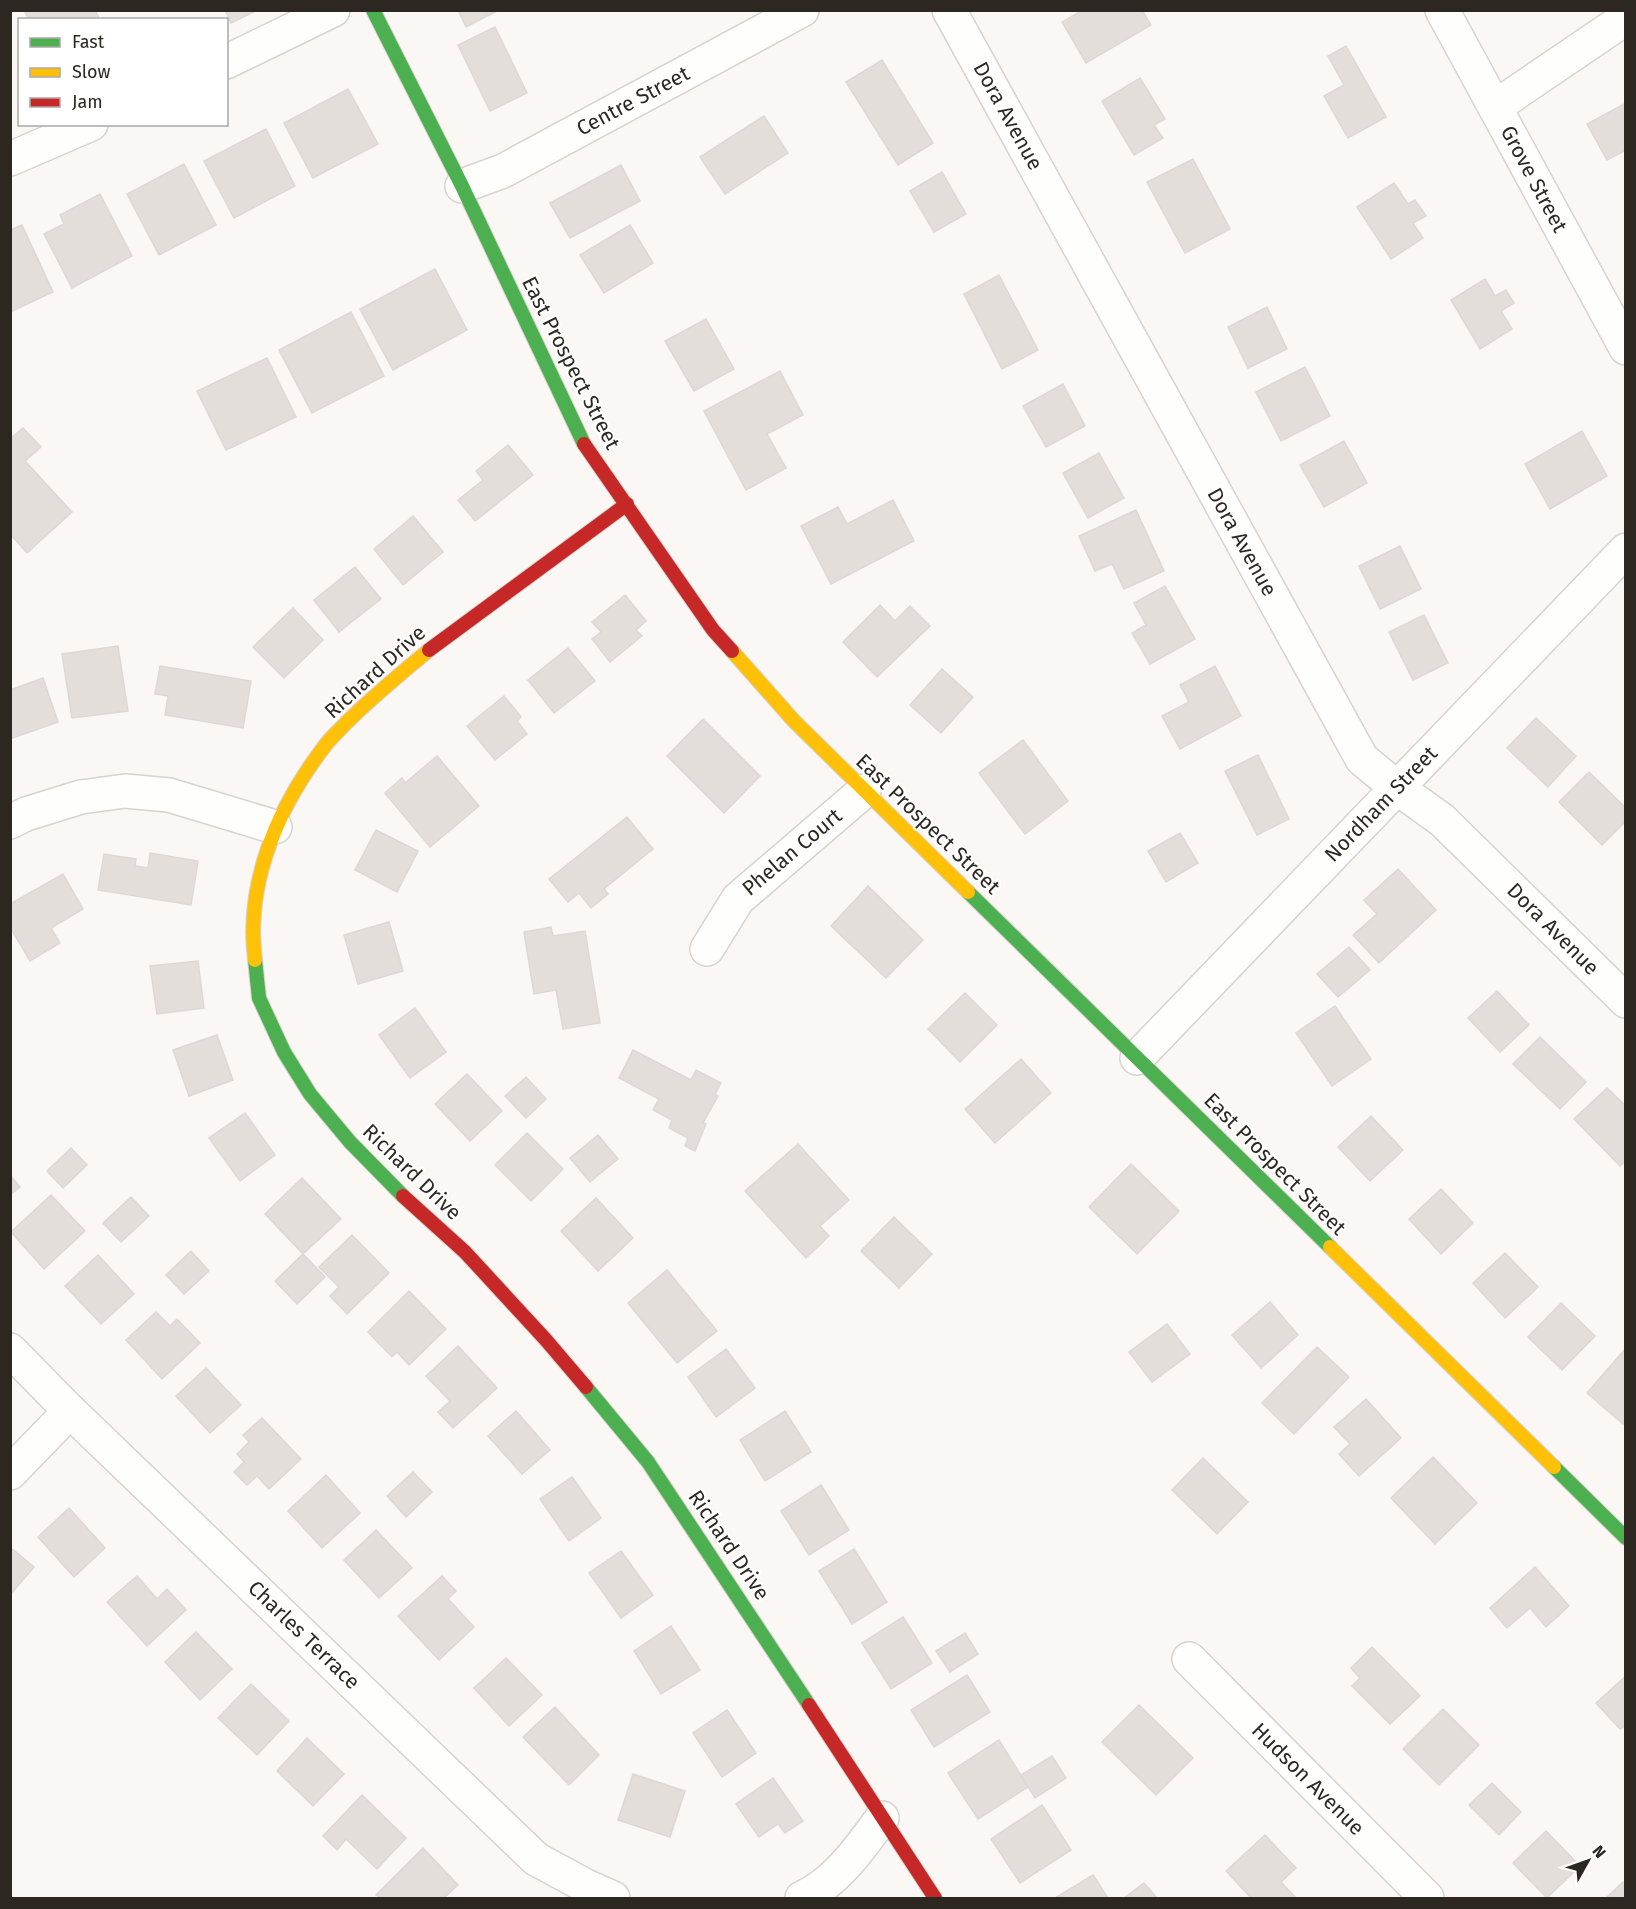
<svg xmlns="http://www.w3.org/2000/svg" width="1636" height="1909" viewBox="0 0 1636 1909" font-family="'Fira Sans',sans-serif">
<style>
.building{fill:#e4dedb;stroke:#ddd8d5;stroke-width:1.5}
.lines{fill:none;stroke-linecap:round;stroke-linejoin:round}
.street-casing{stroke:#d7d3cf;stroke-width:36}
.fast-casing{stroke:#d7d3cf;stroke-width:16}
.slow-casing{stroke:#d7d3cf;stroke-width:16}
.jam-casing{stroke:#d7d3cf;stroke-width:16}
.street{stroke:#fefefd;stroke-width:33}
.fast{stroke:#4caf50;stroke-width:14}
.slow{stroke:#ffc107;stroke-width:14}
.jam{stroke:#c62828;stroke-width:14}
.labels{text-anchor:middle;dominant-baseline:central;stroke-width:4.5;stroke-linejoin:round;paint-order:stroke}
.street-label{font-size:21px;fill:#2c2721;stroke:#fff}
</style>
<rect width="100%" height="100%" fill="#faf7f4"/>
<g class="building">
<polygon points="24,10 95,10 100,20 29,20"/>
<polygon points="225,10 258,10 231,23"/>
<polygon points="458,10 499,10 466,27"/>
<polygon points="1083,10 1142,10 1151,25 1086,63 1062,22"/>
<polygon points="495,27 527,93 490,111 458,45"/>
<polygon points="1346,46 1386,117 1348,138 1324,96 1344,85 1328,56"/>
<polygon points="882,60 933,143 898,165 846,82"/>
<polygon points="1140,78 1165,119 1154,125 1163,138 1134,155 1102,101"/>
<polygon points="348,89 378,144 313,178 284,123"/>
<polygon points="1626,103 1626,150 1607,160 1587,124"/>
<polygon points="764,116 788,153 725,194 700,157"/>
<polygon points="266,129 295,186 234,218 204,161"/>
<polygon points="1193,159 1230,229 1185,253 1147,182"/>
<polygon points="184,164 216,225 159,255 127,194"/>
<polygon points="621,165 640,201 570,238 550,203"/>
<polygon points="942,172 966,214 934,232 910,191"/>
<polygon points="1394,183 1408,204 1415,200 1426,216 1413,223 1423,238 1391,259 1357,207"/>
<polygon points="100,194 132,256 72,288 44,234 64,224 60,215"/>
<polygon points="22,225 53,292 10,312 10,230"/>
<polygon points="630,225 653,263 604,293 580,255"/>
<polygon points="435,269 467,330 393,370 360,309"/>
<polygon points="999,275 1038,350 1002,369 964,294"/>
<polygon points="1485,279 1495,296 1506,290 1514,303 1501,311 1512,329 1480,349 1451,300"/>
<polygon points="1267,307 1287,349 1248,368 1228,327"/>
<polygon points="351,312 384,376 312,413 279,350"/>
<polygon points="706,319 734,369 694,391 665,341"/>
<polygon points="267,358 296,417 226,450 197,391"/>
<polygon points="1305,367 1330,416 1281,441 1256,392"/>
<polygon points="780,371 803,415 767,434 786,468 746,490 704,411"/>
<polygon points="1063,384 1085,426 1046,447 1023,406"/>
<polygon points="23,428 41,447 25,461 72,512 27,553 10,534 10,439"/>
<polygon points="1582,431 1607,476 1550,509 1525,464"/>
<polygon points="1344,441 1367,483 1324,507 1300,465"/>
<polygon points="508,445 533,475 475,521 458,500 483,480 476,471"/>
<polygon points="1099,453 1124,498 1088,518 1063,473"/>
<polygon points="893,500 914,541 831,584 801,526 838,507 847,524"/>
<polygon points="1136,510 1164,571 1124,589 1112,564 1095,571 1079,536"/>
<polygon points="413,516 443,552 403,585 374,549"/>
<polygon points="1400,546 1421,589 1380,609 1359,566"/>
<polygon points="355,567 381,599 339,632 314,600"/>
<polygon points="1165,586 1195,639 1150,664 1132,633 1146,625 1134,603"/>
<polygon points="625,595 646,621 636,630 642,636 610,662 592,639 601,632 592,622"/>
<polygon points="880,605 895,621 910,606 930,626 877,677 843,642"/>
<polygon points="293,608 323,640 284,678 253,647"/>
<polygon points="1424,615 1448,663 1413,680 1389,632"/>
<polygon points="118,646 128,711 72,718 62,654"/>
<polygon points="568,648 595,681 554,713 528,680"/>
<polygon points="160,666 251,681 243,728 165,715 168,696 155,694"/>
<polygon points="1215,666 1241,716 1180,749 1162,716 1189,702 1180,685"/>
<polygon points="942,669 973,697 941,733 910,705"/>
<polygon points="43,678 58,722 10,739 10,690"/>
<polygon points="504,696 521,717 517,721 527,734 495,760 467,726"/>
<polygon points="1536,718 1576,756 1548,787 1507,748"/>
<polygon points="703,719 760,776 724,813 667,756"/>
<polygon points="1023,740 1068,801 1025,834 979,773"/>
<polygon points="1258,755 1289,819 1257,835 1225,771"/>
<polygon points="437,756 479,806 430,847 385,793 402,778 405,783"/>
<polygon points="1589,772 1626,808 1626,821 1602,845 1559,802"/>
<polygon points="627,817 653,849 604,889 608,894 591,908 579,893 568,902 549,879"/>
<polygon points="376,830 418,851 397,892 355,870"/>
<polygon points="1180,833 1198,863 1166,882 1148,851"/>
<polygon points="150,853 198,861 191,905 98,890 104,854 136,859 135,866 148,868"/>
<polygon points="1398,869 1436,910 1379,963 1353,935 1377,914 1364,900"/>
<polygon points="63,874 83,909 51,928 60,943 30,961 10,927 10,904"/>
<polygon points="868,886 923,940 886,978 831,926"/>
<polygon points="389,922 403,971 358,984 344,935"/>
<polygon points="551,927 553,936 585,931 600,1023 563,1029 556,990 534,994 524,932"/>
<polygon points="1349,947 1370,970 1338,997 1317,974"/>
<polygon points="198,961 204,1008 157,1014 150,966"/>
<polygon points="1497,991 1529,1025 1500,1052 1468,1018"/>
<polygon points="965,993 997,1025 960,1062 928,1029"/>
<polygon points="1335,1006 1371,1059 1332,1086 1296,1033"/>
<polygon points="415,1008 446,1052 410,1078 379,1035"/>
<polygon points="217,1035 233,1080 189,1096 173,1050"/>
<polygon points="1540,1037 1586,1082 1560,1109 1513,1064"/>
<polygon points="633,1050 691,1080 696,1070 721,1083 715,1094 718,1096 703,1123 706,1124 695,1151 685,1146 688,1138 669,1128 672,1120 653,1110 659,1099 619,1078"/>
<polygon points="1021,1059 1051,1093 995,1143 965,1109"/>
<polygon points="467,1074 502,1111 470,1141 435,1104"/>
<polygon points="526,1077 546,1099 526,1118 505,1096"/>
<polygon points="1607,1088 1626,1106 1626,1161 1620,1166 1574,1119"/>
<polygon points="245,1113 275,1155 240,1181 209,1138"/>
<polygon points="1371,1116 1403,1150 1370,1181 1338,1147"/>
<polygon points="527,1133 563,1169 531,1201 495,1165"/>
<polygon points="598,1135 618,1159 590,1182 570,1158"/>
<polygon points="798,1144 849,1200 820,1226 829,1236 806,1258 745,1191"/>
<polygon points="71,1148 87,1165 63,1188 47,1171"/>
<polygon points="1131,1164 1179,1211 1137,1254 1089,1207"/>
<polygon points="10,1175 20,1187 10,1195"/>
<polygon points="302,1178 341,1219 303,1254 265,1214"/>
<polygon points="1441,1189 1473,1223 1441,1254 1409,1219"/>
<polygon points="51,1195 85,1231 44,1269 11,1232"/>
<polygon points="131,1197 149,1216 121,1242 103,1223"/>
<polygon points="596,1198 633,1238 598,1271 561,1231"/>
<polygon points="894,1217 932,1254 899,1288 861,1251"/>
<polygon points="352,1235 389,1273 347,1314 330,1296 339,1287 319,1267"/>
<polygon points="191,1251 209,1271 184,1294 166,1275"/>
<polygon points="1505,1253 1538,1287 1505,1318 1473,1283"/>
<polygon points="303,1254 325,1277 297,1304 275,1281"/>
<polygon points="98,1255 134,1294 101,1324 65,1286"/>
<polygon points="667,1270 717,1331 677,1363 628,1303"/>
<polygon points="409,1291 446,1329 409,1365 397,1352 392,1357 368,1332"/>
<polygon points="1270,1302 1298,1335 1261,1368 1232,1335"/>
<polygon points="1561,1303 1595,1336 1562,1370 1528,1337"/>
<polygon points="156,1312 170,1326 177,1319 200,1343 162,1379 126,1340"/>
<polygon points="1167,1324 1190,1354 1152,1382 1129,1352"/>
<polygon points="458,1346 497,1388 453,1428 438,1412 450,1401 426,1376"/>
<polygon points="1317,1347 1349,1377 1294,1434 1262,1403"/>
<polygon points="1626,1348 1626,1422 1623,1424 1587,1393"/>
<polygon points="726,1349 755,1388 716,1417 688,1377"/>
<polygon points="206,1368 241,1405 210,1433 176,1396"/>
<polygon points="1366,1399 1401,1438 1359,1476 1339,1454 1350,1444 1334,1427"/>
<polygon points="516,1411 550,1450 522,1474 488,1436"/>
<polygon points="785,1411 811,1452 765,1481 740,1440"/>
<polygon points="262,1418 301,1459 269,1489 257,1476 247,1485 234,1472 244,1462 237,1454 249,1442 243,1435"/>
<polygon points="1433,1457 1477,1503 1435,1544 1391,1498"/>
<polygon points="1203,1458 1248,1502 1217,1534 1172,1490"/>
<polygon points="413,1472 432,1492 406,1517 387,1496"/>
<polygon points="326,1475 360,1513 322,1548 288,1511"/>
<polygon points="572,1477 601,1518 569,1541 540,1499"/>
<polygon points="821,1485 849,1530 809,1555 781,1511"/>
<polygon points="69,1508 105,1548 74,1577 38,1537"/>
<polygon points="376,1530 412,1568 379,1598 344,1560"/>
<polygon points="10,1547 34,1567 10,1595"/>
<polygon points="854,1549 887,1602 852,1624 819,1571"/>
<polygon points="621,1551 653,1595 621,1618 589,1573"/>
<polygon points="1535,1567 1569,1606 1546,1627 1530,1608 1507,1628 1490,1608"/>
<polygon points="137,1576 157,1599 167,1589 186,1610 147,1646 107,1602"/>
<polygon points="442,1576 456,1591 448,1599 474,1627 439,1660 398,1616"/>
<polygon points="903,1617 932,1663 891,1689 862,1643"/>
<polygon points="671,1626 700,1670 661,1694 634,1651"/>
<polygon points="196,1632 232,1669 200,1700 165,1662"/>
<polygon points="965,1633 978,1654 950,1672 936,1651"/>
<polygon points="1372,1647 1420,1696 1390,1724 1352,1686 1360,1678 1351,1668"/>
<polygon points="506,1658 542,1695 509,1726 474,1688"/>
<polygon points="967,1675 990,1712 934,1747 911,1710"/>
<polygon points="1626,1676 1626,1725 1620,1729 1596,1703"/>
<polygon points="251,1684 289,1721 257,1755 218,1718"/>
<polygon points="1139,1705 1193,1758 1156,1795 1102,1742"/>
<polygon points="555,1707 599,1755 569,1785 523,1737"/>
<polygon points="1443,1709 1479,1745 1439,1785 1403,1749"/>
<polygon points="727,1710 756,1753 722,1777 693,1733"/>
<polygon points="307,1738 344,1774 313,1806 277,1771"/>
<polygon points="999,1740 1028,1787 978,1819 948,1773"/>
<polygon points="1052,1756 1066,1778 1035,1798 1021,1775"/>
<polygon points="633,1774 685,1791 670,1837 618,1820"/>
<polygon points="773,1778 803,1821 785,1833 778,1824 759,1837 736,1804"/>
<polygon points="1492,1783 1521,1812 1499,1835 1469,1805"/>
<polygon points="362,1795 406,1838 377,1869 346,1839 337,1850 323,1836"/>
<polygon points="1042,1805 1071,1850 1020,1883 991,1839"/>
<polygon points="1546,1831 1580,1866 1547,1898 1513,1863"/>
<polygon points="1265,1835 1296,1868 1281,1882 1296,1898 1251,1898 1226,1871"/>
<polygon points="423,1848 458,1885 444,1898 380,1898 376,1895"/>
<polygon points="1093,1875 1108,1898 1055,1898"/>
<polygon points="1623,1882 1626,1885 1626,1898 1606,1898"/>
<polygon points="1144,1883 1157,1898 1124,1898"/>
</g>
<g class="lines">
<g class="street-casing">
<g id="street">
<polyline points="949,10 1362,759 1396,787 1442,820 1626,1001"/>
<polyline points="1442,10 1626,348"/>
<polyline points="226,62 333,10"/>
<polyline points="1495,107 1626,18"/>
<polyline points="10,159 91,124"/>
<polyline points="462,186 503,171 802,10"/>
<polyline points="10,822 26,814 81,797 125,791 169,795 275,827"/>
<polyline points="707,949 738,899 864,791"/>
<polyline points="1137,1058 1626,550"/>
<polyline points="10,1350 70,1411 536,1859 586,1886 613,1898"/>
<polyline points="10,1473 70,1411"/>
<polyline points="1189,1659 1427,1898"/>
<path d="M802,1898c34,-15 58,-50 80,-80"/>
</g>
</g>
<g class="fast-casing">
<g id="fast">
<polyline points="373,10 462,186 584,444"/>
<polyline points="968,892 1330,1247"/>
<polyline points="255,960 259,998 284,1052 310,1094 350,1142 403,1196"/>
<polyline points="586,1387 648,1462 809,1705"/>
<polyline points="1554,1467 1626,1538"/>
</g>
</g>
<g class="slow-casing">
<g id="slow">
<polyline points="732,651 794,721 968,892"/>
<path d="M255,960c-10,-77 23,-153 69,-213 6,-9 15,-16 22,-24 26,-26 54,-49 83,-73"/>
<polyline points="1330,1247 1554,1467"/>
</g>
</g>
<g class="jam-casing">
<g id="jam">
<polyline points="584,444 713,630 732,651"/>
<polyline points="429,650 627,504"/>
<polyline points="403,1196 465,1252 546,1340 586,1387"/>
<polyline points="809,1705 935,1898"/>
</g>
</g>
<use href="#street" class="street"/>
<use href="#fast" class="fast"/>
<use href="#slow" class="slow"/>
<use href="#jam" class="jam"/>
</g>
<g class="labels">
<g class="street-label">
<text transform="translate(633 101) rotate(-28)">Centre Street</text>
<text transform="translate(1008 116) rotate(61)">Dora Avenue</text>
<text transform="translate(1534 179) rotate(62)">Grove Street</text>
<text transform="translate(571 363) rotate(63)">East Prospect Street</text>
<text transform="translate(1242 542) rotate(61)">Dora Avenue</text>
<text transform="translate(375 672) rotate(-42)">Richard Drive</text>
<text transform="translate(1381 804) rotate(-46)">Nordham Street</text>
<text transform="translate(928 824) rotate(44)">East Prospect Street</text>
<text transform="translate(792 852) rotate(-40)">Phelan Court</text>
<text transform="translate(1553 929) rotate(45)">Dora Avenue</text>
<text transform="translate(1275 1164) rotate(45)">East Prospect Street</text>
<text transform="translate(412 1172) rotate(44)">Richard Drive</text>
<text transform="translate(729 1545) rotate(56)">Richard Drive</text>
<text transform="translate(304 1635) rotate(44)">Charles Terrace</text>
<text transform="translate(1308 1779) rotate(45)">Hudson Avenue</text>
</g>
</g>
<rect width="1636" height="1909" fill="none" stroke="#2c2721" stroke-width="24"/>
<rect x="18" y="18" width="210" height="108" fill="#ffffff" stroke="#aba9a6" stroke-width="1.5"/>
<rect x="30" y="38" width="30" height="9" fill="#4caf50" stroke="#aba9a6" stroke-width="1.5"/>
<text x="72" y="48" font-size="18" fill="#2c2721">Fast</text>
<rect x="30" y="68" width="30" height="9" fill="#ffc107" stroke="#aba9a6" stroke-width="1.5"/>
<text x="72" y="78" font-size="18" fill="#2c2721">Slow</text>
<rect x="30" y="98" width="30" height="9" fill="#c62828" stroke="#aba9a6" stroke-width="1.5"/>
<text x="72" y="108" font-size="18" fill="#2c2721">Jam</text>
<g transform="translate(1588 1861) rotate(50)" stroke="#ffffff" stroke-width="4.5" paint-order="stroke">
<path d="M0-4.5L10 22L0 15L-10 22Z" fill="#2c2721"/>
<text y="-9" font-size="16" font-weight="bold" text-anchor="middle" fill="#2c2721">N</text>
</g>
</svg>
